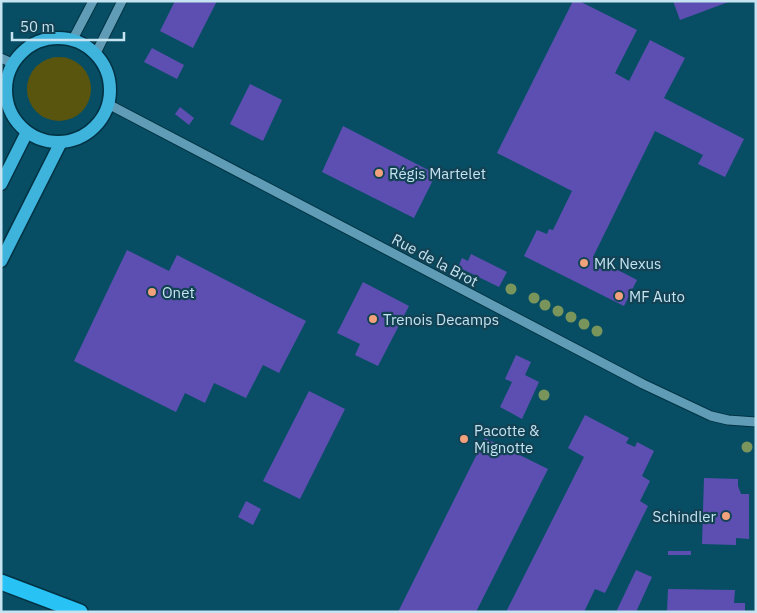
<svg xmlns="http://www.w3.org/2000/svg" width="757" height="613" viewBox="0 0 757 613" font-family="'IBM Plex Sans',sans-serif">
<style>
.green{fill:#59550e}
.building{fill:#5d4fb1}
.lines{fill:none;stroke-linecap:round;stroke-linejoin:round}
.minor-casing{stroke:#003243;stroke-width:11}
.major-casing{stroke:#003243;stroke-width:15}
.highway-casing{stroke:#003243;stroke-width:18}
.minor{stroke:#609cb5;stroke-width:9}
.major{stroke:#3eb3db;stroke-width:12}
.highway{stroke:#28c2f4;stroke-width:15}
.tree{fill:#79955b}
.poi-dot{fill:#f1a17c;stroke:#124253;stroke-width:2}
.labels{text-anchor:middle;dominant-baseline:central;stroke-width:4.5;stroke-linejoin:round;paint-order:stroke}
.poi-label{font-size:15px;fill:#c5e3f0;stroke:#124253;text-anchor:start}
.street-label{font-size:15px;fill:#c5e3f0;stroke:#124253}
</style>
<rect width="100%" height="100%" fill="#074e64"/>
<circle class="green" cx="59" cy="89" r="32"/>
<g class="building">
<polygon points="175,1 217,1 193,48 160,31"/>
<polygon points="573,1 579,1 637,30 615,73 629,81 650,40 685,58 664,98 744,139 725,177 698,164 703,155 655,131 593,257 637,280 624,306 524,256 537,230 547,234 549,229 553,230 572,191 497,153"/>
<polygon points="673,1 731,1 680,20"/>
<polygon points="152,48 184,65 177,79 144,62"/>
<polygon points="250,84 282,100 263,141 230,124"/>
<polygon points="180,107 194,118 189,125 175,114"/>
<polygon points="343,126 436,174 414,218 322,172"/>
<polygon points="127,250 169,271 177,255 306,321 279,373 263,365 246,398 214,383 205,403 185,393 176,412 74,361"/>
<polygon points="471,254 507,272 499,287 458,267 462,258 468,261"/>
<polygon points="363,282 409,306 378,366 355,355 360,344 337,333"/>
<polygon points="516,355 531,362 525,375 539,382 522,419 500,407 512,382 505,379"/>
<polygon points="309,391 345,409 300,499 263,481"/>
<polygon points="585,415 629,438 626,443 635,447 637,442 654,451 642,476 650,481 640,501 648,506 605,593 595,589 584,612 506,612 584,457 568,448"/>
<polygon points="485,438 548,469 476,612 398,612"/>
<polygon points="704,478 738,479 738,486 741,494 749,494 749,539 736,538 736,545 702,544"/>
<polygon points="246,501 261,509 253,525 238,517"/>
<rect x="668" y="551" width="23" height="4"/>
<polygon points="636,570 652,577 636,612 616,612"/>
<polygon points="668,589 735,590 734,603 745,603 745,612 667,612"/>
</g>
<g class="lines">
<g class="minor-casing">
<g id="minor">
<polyline points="73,39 93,1"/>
<polyline points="96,53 122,1"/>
<polyline points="1,58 12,63"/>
<polyline points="108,104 643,384 711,416 728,420 756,422"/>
</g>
</g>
<g class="major-casing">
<g id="major">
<circle cx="58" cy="90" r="52"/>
<polyline points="1,184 27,132"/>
<polyline points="1,261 61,142"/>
</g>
</g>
<g class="highway-casing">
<polyline id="highway" points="1,582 80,612"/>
</g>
<use href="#minor" class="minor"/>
<use href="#major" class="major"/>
<use href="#highway" class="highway"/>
</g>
<g class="tree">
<circle cx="511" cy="289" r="5.5"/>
<circle cx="534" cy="298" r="5.5"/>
<circle cx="545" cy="305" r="5.5"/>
<circle cx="558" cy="311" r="5.5"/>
<circle cx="571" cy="317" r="5.5"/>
<circle cx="584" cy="324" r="5.5"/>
<circle cx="597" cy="331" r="5.5"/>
<circle cx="544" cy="395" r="5.5"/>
<circle cx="747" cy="447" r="5.5"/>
</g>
<g class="poi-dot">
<circle cx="379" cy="173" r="5"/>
<circle cx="584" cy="263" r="5"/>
<circle cx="152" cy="292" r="5"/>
<circle cx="619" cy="296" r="5"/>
<circle cx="373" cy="319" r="5"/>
<circle cx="464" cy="439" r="5"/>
<circle cx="726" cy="516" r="5"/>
</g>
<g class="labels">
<g class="poi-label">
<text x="389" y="173">Régis Martelet</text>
<text x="594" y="263">MK Nexus</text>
<text x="162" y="292">Onet</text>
<text x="629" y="296">MF Auto</text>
<text x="383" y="319">Trenois Decamps</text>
<text x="474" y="430">Pacotte &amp;<tspan x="474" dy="17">Mignotte</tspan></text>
<text x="716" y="516" text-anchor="end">Schindler</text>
</g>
<g class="street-label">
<text transform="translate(435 260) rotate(28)">Rue de la Brot</text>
</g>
</g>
<rect width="757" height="613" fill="none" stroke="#c5e3f0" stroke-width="5"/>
<path d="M12 32v8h112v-8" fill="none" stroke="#c5e3f0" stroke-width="2.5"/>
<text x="20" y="32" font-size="15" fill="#c5e3f0" stroke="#124253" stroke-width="4" paint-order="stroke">50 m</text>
</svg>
